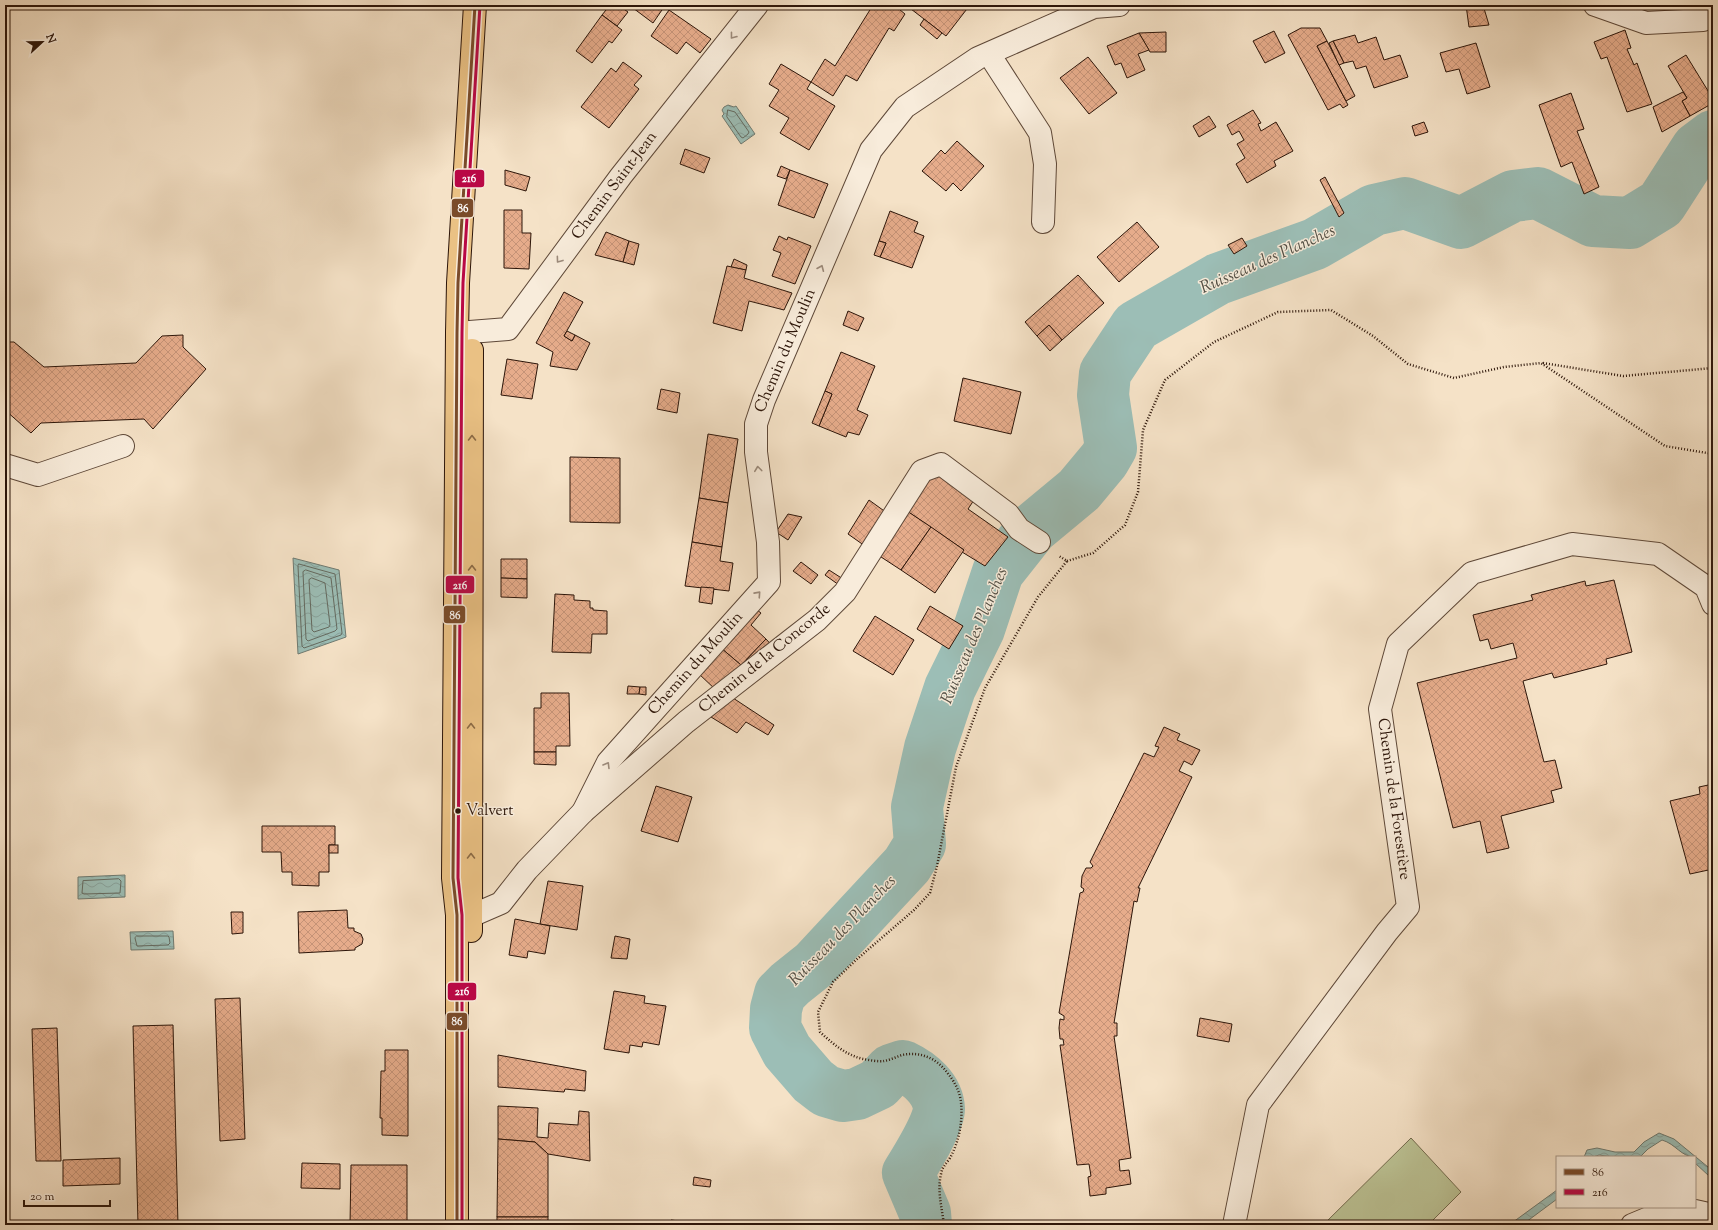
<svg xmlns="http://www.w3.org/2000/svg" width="1718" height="1230" viewBox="0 0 1718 1230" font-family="'Sorts Mill Goudy',serif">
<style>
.green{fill:#bcc395;stroke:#746c4f}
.water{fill:url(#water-waves);stroke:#6f7a71}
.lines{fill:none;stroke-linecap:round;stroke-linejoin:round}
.shore{stroke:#646a60;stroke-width:1}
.river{stroke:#9cbeb6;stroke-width:52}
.building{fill:url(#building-cross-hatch);stroke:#2c1509}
.minor-casing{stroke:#5e4838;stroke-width:24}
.major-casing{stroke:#2c1509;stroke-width:24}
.path{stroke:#2c1509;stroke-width:2.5;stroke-dasharray:1 2;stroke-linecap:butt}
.minor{stroke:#f8ecdb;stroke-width:22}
.major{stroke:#eac184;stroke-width:22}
.bus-1-casing{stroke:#f8ecdb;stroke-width:6}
.bus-2-casing{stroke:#f8ecdb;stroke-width:6}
.bus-1{stroke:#7a4b2a;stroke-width:3}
.bus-2{stroke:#b90845;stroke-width:3}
.oneway{stroke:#9c8b7c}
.oneway2{stroke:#8b6b46}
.bus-dot{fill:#2c1509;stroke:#f8ecdb;stroke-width:1.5}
.labels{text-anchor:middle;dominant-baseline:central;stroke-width:3;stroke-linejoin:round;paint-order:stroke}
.bus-label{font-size:15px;fill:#2c1509;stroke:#f8ecdb;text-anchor:start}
.street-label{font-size:16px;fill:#2c1509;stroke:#f8ecdb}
.water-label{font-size:17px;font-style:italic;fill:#535046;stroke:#f8ecdb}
.line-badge{stroke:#f8ecdb;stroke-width:1.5}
.badge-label{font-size:11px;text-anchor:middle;font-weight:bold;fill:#fff}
</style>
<defs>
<pattern id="water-waves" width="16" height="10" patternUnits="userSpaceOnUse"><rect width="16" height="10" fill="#9cbeb6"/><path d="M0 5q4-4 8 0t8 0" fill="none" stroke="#87a29b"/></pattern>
<pattern id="building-cross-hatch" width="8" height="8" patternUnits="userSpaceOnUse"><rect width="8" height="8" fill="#e6ac8b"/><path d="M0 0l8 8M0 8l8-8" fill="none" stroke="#c59377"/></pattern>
</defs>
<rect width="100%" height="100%" fill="#f5e2c7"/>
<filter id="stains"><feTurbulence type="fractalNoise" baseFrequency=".005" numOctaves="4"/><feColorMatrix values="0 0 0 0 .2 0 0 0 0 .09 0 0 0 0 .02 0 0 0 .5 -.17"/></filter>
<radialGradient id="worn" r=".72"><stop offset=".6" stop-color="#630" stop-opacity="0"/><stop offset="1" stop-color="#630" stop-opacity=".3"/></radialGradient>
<polygon class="green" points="1411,1138 1461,1192 1428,1225 1323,1225"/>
<g class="water">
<polygon points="728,105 734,107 736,106 755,134 741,144 722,116 724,114 722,110 724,107"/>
<polygon points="293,558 339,570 346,637 298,654"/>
<polygon points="125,875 125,897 78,899 78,877"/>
<polygon points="173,931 174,949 131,950 130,932"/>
<path d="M1659,1133l15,6 34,28 5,3v7l-4,-1 -14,-13v-6c-14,0 -19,-13 -33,-17l-14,9 -8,8h-27l-14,-2 -6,2h-9l3,-7 10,-2 18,4h19l10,-10z"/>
<polygon points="1557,1190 1557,1199 1522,1225 1509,1225"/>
</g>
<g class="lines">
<g class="shore">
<polygon points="728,110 735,112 749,132 748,134 743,138 741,137 727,117"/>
<polygon points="299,564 335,574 342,633 341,635 304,648 302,646 298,566"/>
<polygon points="306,570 331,578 337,629 335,631 308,641 306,639 303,572"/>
<polygon points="312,578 325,583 330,625 329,627 314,632 312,630 309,580"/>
<polygon points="119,879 121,881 120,893 84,894 82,893 83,881"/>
<polygon points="137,936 168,936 169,937 170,943 168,945 137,946 135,938"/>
</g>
<path class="river" d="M926,1225l-1,-12 -17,-40c8,-13 31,-50 31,-64 -1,-20 -19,-35 -36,-43l-12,4 -13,14 -21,10 -14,2 -17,-5 -13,-10 -26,-30 -12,-23 1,-19 4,-15 10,-10 25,-20 92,-99 13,-21 -3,-37 13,-59 20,-60 29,-59 19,-57 34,-43 47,-39 25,-30 7,-12 -8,-53 2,-22 31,-47 82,-47 97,-35 59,-34 31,-7 56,20 52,-27 25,-3 55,28 37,2 31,-19 36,-56 16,-12"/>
</g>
<g class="building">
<polygon points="610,5 618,5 628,12 617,26 602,15"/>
<polygon points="629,5 661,5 664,7 653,23"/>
<polygon points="873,5 894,5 905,14 894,31 889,28 857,81 846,75 833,96 811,82 825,59 835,66"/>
<polygon points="914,5 970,5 946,36 911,9"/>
<polygon points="1466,5 1483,5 1489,25 1469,27"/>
<polygon points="669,10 711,39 700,53 686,42 677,54 651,36"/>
<polygon points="602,15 622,30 612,43 609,41 592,63 576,51"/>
<polygon points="924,19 942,33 937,39 920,25"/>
<polygon points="1301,28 1320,28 1327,41 1317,46 1348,105 1343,108 1340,104 1328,110 1288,35"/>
<polygon points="1625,30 1631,48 1627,49 1634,65 1637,63 1652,104 1627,112 1607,57 1601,59 1594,42"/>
<polygon points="1274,31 1285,53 1265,63 1253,41"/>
<polygon points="1166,32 1166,52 1150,52 1139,33"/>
<polygon points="1139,33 1149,50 1138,54 1145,70 1127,78 1121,63 1115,65 1107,46"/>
<polygon points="1355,35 1358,43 1376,37 1384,60 1400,55 1408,77 1374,88 1366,66 1356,69 1353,61 1344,63 1333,41"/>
<polygon points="1327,41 1355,96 1346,101 1317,46"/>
<polygon points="1333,41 1344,63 1339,65 1329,43"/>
<polygon points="1476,43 1490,87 1467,94 1459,69 1446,72 1440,53"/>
<polygon points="1686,55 1713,99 1713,103 1690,116 1682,101 1687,98 1668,66"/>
<polygon points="1088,57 1117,93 1089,114 1060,78"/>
<polygon points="623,62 642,76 634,85 639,89 609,128 581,107 611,68 616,72"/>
<polygon points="781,64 811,82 807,89 835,106 809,150 780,133 789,118 769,106 779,90 769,84"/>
<polygon points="1683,92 1687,98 1682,101 1690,116 1662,132 1653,107"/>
<polygon points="1571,93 1584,129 1577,131 1599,187 1584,194 1572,162 1561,167 1539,105"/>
<polygon points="1253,110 1261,123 1258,124 1261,131 1276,122 1293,151 1274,161 1276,166 1247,183 1236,164 1245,158 1237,144 1244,140 1239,131 1232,135 1227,125"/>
<polygon points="1209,116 1216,127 1199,137 1193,126"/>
<polygon points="1424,122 1428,132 1415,136 1412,126"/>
<polygon points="957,141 984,166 961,191 953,183 946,191 922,171 941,150 945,154"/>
<polygon points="685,149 710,158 704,173 680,164"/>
<polygon points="781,166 790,170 786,179 777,176"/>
<polygon points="505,170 530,177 526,191 505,185"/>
<polygon points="790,170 828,184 814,218 778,205"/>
<polygon points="1325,177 1344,213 1339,217 1320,180"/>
<polygon points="504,210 522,210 522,233 531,233 529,269 504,268"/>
<polygon points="890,211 918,222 914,232 924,236 912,268 880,257 886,243 879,241"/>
<polygon points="1137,222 1159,247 1119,282 1097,257"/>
<polygon points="606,232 629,241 623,262 595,255"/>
<polygon points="779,236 787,240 788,237 811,246 795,284 772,276 781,253 773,250"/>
<polygon points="1242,238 1247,246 1234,254 1228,245"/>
<polygon points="629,241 639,244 634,265 623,262"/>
<polygon points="879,241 886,243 880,257 874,255"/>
<polygon points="734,259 747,265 746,270 731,267"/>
<polygon points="727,266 746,270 744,278 792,293 784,310 749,301 742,331 713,323"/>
<polygon points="1078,275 1104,303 1062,340 1049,325 1037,336 1025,322"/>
<polygon points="564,292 583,302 564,336 572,341 575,335 590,343 577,370 550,366 553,352 536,343"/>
<polygon points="848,311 864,318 858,331 843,325"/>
<polygon points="1049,325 1062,340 1050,351 1037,336"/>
<polygon points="567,331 575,335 572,341 564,336"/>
<polygon points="183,335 183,347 206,369 153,429 144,419 41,423 31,433 5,410 5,342 14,342 44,367 136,363 162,336"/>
<polygon points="841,352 875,366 857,410 868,415 859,435 848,432 846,437 819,426 832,394 825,391"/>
<polygon points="507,359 538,364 532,399 501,395"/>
<polygon points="963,378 1021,392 1011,434 954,421"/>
<polygon points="661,389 680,393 677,413 657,409"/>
<polygon points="825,391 832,394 819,426 812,423"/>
<polygon points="708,434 738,439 728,503 699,498"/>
<polygon points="570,457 620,458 620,523 570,522"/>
<polygon points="939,472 976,497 968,509 1008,537 985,566 962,552 964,550 904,509 927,475"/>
<polygon points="699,498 728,503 722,547 692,542"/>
<polygon points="869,500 887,513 865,546 848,534"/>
<polygon points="904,509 931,527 901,570 878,555"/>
<polygon points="788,514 802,517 788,540 776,532"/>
<polygon points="931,527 964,550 935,593 901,570"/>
<polygon points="692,542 722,547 720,561 733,563 729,591 685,586"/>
<polygon points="501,559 527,559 527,579 501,578"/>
<polygon points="801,562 818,575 811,584 793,571"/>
<polygon points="829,570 843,579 839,585 825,575"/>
<polygon points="501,578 527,579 527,598 501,597"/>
<polygon points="1614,580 1632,652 1606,659 1607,664 1554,678 1552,673 1523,681 1544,762 1555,760 1562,788 1551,791 1554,802 1501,816 1509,848 1487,853 1480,821 1453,828 1417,683 1517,658 1513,643 1491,649 1488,639 1480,641 1473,615 1533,600 1531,595 1585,581 1586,586"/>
<polygon points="701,587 714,588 712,604 699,602"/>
<polygon points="555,594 574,595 574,600 590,601 590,608 593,608 593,610 607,611 607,634 592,634 591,653 552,652"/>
<polygon points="930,606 963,626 949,649 917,629"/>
<polygon points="757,610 761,613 751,625 766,639 741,665 721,648"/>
<polygon points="875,616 914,640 893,675 853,651"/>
<polygon points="766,639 775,649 753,667 746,660"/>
<polygon points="721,648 741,665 717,691 698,673"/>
<polygon points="628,686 640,687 639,694 627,694"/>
<polygon points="640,687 646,687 646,695 639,694"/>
<polygon points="541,693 569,693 570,746 556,746 556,752 534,752 534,708 541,708"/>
<polygon points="733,698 774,725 768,735 746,722 737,733 711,717"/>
<polygon points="1164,727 1180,734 1177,740 1200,750 1192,765 1184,761 1179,771 1192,777 1138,888 1140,888 1137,902 1134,901 1114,1023 1117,1023 1117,1036 1114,1036 1131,1158 1119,1160 1120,1171 1129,1170 1131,1184 1106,1188 1106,1194 1090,1196 1088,1177 1091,1176 1089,1164 1077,1165 1060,1045 1064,1045 1063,1039 1060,1039 1059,1028 1060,1019 1064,1020 1064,1016 1059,1013 1080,893 1083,892 1084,889 1081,887 1082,876 1086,868 1091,868 1093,866 1090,862 1144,753 1154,757 1159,747 1155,746"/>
<polygon points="534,752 556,752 556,765 534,764"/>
<polygon points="1713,784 1713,869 1690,874 1670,801 1700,794 1699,787"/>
<polygon points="656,786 692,797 678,842 641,831"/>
<polygon points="262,826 335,826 335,845 329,845 329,872 319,872 319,886 292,885 292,872 282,872 281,852 262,852"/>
<rect x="329" y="845" width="9" height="8"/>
<polygon points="548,881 583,886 577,930 540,924"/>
<polygon points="347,910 348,928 354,928 354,931 361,934 363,939 362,944 355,948 355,950 299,953 298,912"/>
<polygon points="231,912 243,912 243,933 232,934"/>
<polygon points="515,919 550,926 545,954 528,951 527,958 509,955"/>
<polygon points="615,936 630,939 627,959 611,958"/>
<polygon points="614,991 645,996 644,1003 666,1006 659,1045 643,1042 642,1047 630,1045 629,1053 604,1049"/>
<polygon points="240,998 245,1139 220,1141 215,999"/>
<polygon points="1200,1018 1232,1024 1229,1042 1197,1036"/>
<polygon points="173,1025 178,1225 138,1225 133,1026"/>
<polygon points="57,1028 61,1161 36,1161 32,1029"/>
<polygon points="385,1050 408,1050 408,1136 382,1135 382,1118 380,1118 381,1071 385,1071"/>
<polygon points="498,1055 586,1071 585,1091 565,1089 564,1092 498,1087"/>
<polygon points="498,1106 538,1108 537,1137 548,1138 549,1123 578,1125 579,1111 589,1112 590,1161 548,1154 535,1142 498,1139"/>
<polygon points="498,1139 535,1142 548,1154 548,1217 497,1217"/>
<polygon points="120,1158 120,1184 63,1186 63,1160"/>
<polygon points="302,1163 340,1164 340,1189 301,1188"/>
<polygon points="351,1165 407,1165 407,1225 350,1225"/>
<polygon points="694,1177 711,1180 710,1187 693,1185"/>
<rect x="497" y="1217" width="51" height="8"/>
<polygon points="671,1220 687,1222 687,1225 670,1225"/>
</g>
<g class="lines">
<g class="minor-casing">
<g id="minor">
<polyline points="1595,5 1646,23 1703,20 1713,14"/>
<polyline points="989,54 1040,133 1045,164 1043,222"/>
<polyline points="457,333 508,329 621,176 757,5"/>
<polyline points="5,465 38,475 123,446"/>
<polyline points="583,812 608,762 769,582 768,542 756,452 756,424 764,400 871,150 905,107 978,58 1094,7 1119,5"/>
<polyline points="457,915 471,916 501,903 527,870 583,812 686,722 817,620 845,592 922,471 941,464 1008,514 1019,529 1039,542"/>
<polyline points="1234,1225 1258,1105 1387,932 1408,907 1380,709 1398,644 1472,573 1572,544 1658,554 1706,587 1713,604"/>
<polyline points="1632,1225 1656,1215 1686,1209 1713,1215"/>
</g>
</g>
<g class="major-casing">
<g id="major">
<polyline points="471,931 472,350"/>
<polyline points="457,1225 457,915 453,878 457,333 458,283 475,5"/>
</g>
</g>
<g class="path">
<polyline points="1543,363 1623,376 1713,368"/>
<polyline points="1067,561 1093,553 1125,525 1138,492 1143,430 1165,380 1214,342 1278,312 1331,310 1373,336 1408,364 1454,378 1504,367 1541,363 1665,446 1713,454"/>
<path d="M944,1225c-2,-17 -7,-34 -3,-51 1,-7 5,-10 9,-16 9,-16 13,-37 11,-56 -1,-9 -6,-20 -12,-27 -11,-16 -27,-24 -47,-20 -6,2 -12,5 -18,6 -5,1 -15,-1 -21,-2 -17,-4 -30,-15 -43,-27l-2,-20 15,-30 23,-22 58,-50 16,-17 7,-27 19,-99 29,-79 53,-91 29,-36 -8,-5"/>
</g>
<use href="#minor" class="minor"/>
<use href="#major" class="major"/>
<g class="bus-1-casing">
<polyline id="bus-1" points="457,1225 457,915 453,878 457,333 458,283 475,5"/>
</g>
<g class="bus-2-casing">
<polyline id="bus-2" points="462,1225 462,915 458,878 462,333 463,283 480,5"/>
</g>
<use href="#bus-1" class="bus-1"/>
<use href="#bus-2" class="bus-2"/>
</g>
<defs><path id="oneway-chevron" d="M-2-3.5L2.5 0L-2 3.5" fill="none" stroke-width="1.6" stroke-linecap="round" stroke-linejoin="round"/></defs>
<g class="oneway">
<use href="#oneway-chevron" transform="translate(733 36) rotate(128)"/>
<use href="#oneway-chevron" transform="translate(559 260) rotate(126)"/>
<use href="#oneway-chevron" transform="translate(821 268) rotate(-67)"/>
<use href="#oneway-chevron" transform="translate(758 469) rotate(-97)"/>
<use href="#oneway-chevron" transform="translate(758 594) rotate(-48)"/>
<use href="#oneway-chevron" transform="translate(607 765) rotate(-59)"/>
</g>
<g class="oneway2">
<use href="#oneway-chevron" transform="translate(472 438) rotate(-90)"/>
<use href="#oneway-chevron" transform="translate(472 568) rotate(-90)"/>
<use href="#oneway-chevron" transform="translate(471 726) rotate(-90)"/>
<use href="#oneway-chevron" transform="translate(471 856) rotate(-90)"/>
</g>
<circle class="bus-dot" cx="458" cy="811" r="3.5"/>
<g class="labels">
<g class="bus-label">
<text x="466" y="811">Valvert</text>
</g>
<g class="street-label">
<text transform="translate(615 186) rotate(-53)">Chemin Saint-Jean</text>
<text transform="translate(786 351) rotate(-67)">Chemin du Moulin</text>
<text transform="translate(765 659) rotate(-39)">Chemin de la Concorde</text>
<text transform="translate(696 664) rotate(-48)">Chemin du Moulin</text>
<text transform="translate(1393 799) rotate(82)">Chemin de la Forestière</text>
</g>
<g class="water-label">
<text transform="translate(1268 260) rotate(-24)">Ruisseau des Planches</text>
<text transform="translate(975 636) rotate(-67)">Ruisseau des Planches</text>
<text transform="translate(843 931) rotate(-46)">Ruisseau des Planches</text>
</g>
</g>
<g class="line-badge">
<rect x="454" y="169" width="31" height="19" rx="4" fill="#b90845"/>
<rect x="451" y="198" width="23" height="20" rx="4" fill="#7a4b2a"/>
<rect x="445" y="575" width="30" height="19" rx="4" fill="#b90845"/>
<rect x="443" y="605" width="23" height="19" rx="4" fill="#7a4b2a"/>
<rect x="447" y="982" width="30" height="19" rx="4" fill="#b90845"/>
<rect x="446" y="1012" width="22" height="19" rx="4" fill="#7a4b2a"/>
</g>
<g class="badge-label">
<text x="469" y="182">216</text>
<text x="463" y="212">86</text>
<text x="460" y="589">216</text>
<text x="455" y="619">86</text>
<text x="462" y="995">216</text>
<text x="457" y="1025">86</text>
</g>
<rect width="1718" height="1230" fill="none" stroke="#f5e2c7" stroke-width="20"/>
<rect x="6" y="6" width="1706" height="1218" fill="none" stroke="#2c1509" stroke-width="2"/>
<rect x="10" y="10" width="1698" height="1210" fill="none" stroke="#2c1509"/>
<rect x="1556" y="1156" width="140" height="52" fill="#f8ecdb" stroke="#a69687"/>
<rect x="1564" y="1169" width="20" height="6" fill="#7a4b2a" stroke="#a69687"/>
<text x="1592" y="1176" font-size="12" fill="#2c1509">86</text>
<rect x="1564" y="1189" width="20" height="6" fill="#b90845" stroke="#a69687"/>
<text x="1592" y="1196" font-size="12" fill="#2c1509">216</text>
<g transform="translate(42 42) rotate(68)" stroke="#f8ecdb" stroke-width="3" paint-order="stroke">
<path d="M0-3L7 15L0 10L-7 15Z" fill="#2c1509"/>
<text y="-6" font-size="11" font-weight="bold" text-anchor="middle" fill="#2c1509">N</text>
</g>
<path d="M24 1200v6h86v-6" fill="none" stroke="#2c1509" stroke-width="2"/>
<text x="30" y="1200" font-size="12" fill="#2c1509" stroke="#f8ecdb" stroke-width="3" paint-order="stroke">20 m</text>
<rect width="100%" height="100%" filter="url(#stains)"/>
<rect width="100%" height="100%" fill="url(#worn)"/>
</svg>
